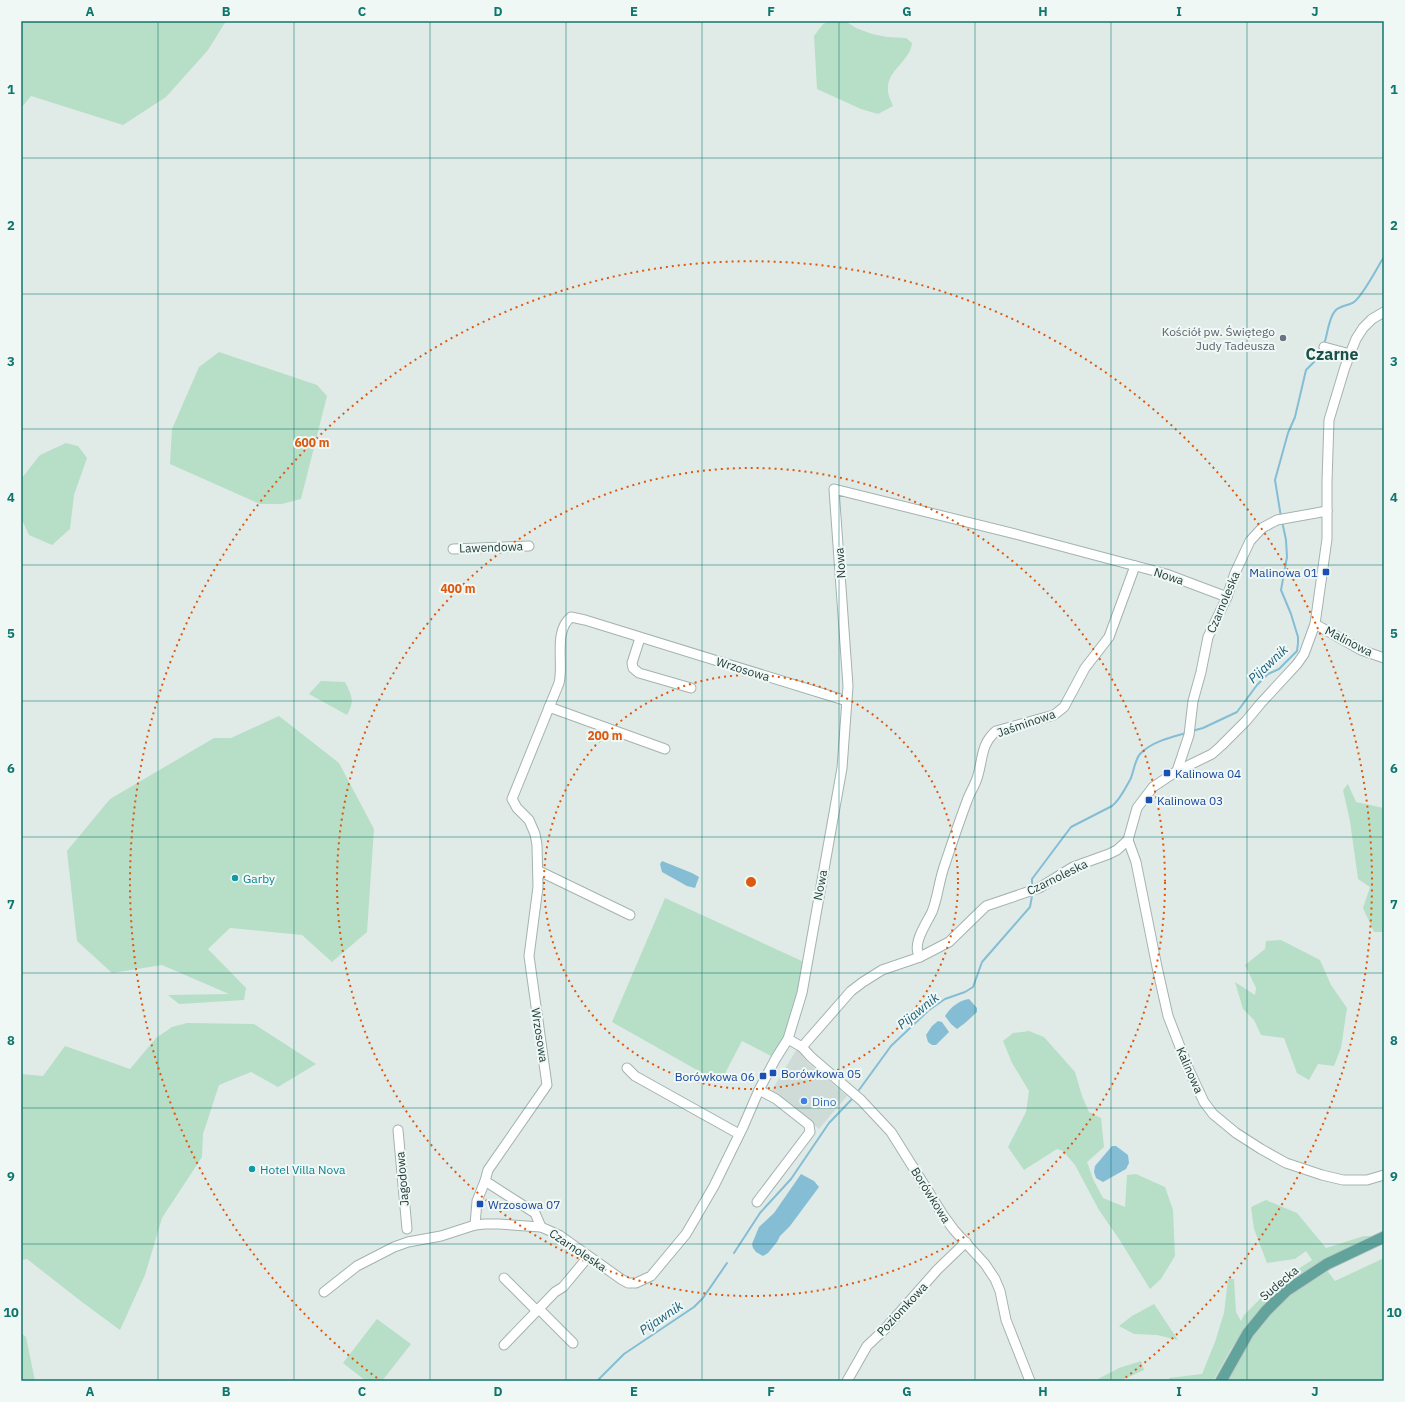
<svg xmlns="http://www.w3.org/2000/svg" width="1405" height="1402" viewBox="0 0 1405 1402" font-family="'IBM Plex Sans',sans-serif">
<style>
.built{fill:#cedbd7}
.green{fill:#b7dec7}
.water{fill:#84bdd4}
.lines{fill:none;stroke-linecap:round;stroke-linejoin:round}
.stream{stroke:#84bdd4;stroke-width:2}
.minor-casing{stroke:#a3b3b0;stroke-width:11}
.major-casing{stroke:#c1c8c8;stroke-width:13}
.minor{stroke:#fff;stroke-width:9}
.major{stroke:#62a39b;stroke-width:11}
.grid{fill:none;stroke:#0f766e;stroke-width:1;stroke-opacity:0.55}
.ring{fill:none;stroke:#de580e;stroke-width:2;stroke-dasharray:2 4}
.worship-dot{fill:#6b7280;stroke:#f0f8f5;stroke-width:1.5}
.transit-dot{fill:#1a4fb4;stroke:#f0f8f5;stroke-width:1.5}
.culture-dot{fill:#0f9aa8;stroke:#f0f8f5;stroke-width:1.5}
.shop-dot{fill:#3f7fe0;stroke:#f0f8f5;stroke-width:1.5}
.labels{text-anchor:middle;dominant-baseline:central;stroke-width:4;stroke-linejoin:round;paint-order:stroke}
.worship-label{font-size:12px;fill:#5b616d;stroke:#f0f8f5;text-anchor:end}
.street-label{font-size:12px;fill:#203c39;stroke:#f0f8f5}
.transit-label{font-size:12px;fill:#164399;stroke:#f0f8f5;text-anchor:start}
.culture-label{font-size:12px;fill:#0d838f;stroke:#f0f8f5;text-anchor:start}
.shop-label{font-size:12px;fill:#366cbe;stroke:#f0f8f5;text-anchor:start}
.water-label{font-size:13px;font-style:italic;fill:#175d7b;stroke:#f0f8f5}
.district-label{font-size:16px;font-weight:bold;fill:#1b4f4a;stroke:#f0f8f5}
.centre{fill:#de580e;stroke:#f0f8f5;stroke-width:2}
.ring-label{font-size:12px;text-anchor:middle;font-weight:bold;fill:#de580e;stroke:#f0f8f5;stroke-width:4;stroke-linejoin:round;paint-order:stroke}
.neatline{fill:none;stroke:#0f766e;stroke-width:1.5}
.grid-label{font-size:13px;text-anchor:middle;font-weight:bold;fill:#0f766e}
</style>
<rect width="100%" height="100%" fill="#e0ebe8"/>
<polygon class="built" points="797,1049 807,1062 847,1096 819,1129 772,1090"/>
<g class="green">
<polygon points="21,21 226,21 208,50 166,97 123,125 31,96 21,108"/>
<path d="M831,21h14l11,7 16,6 15,3 19,1 6,5c-2,19 -26,27 -24,48 0,4 3,10 5,15l-15,8 -17,-5 -44,-20 -3,-53 9,-12z"/>
<polygon points="219,352 317,385 327,396 301,499 282,504 260,504 170,464 172,429 199,367"/>
<polygon points="66,443 78,446 87,458 74,495 70,529 52,545 29,535 21,518 21,479 40,455"/>
<path d="M321,681l24,1c7,14 10,19 2,33l-38,-21z"/>
<polygon points="279,716 339,763 374,829 367,932 332,962 302,935 230,928 208,949 246,988 244,1000 179,1004 168,995 229,994 162,965 112,973 77,941 67,851 110,799 214,738 231,738"/>
<polygon points="1348,784 1356,802 1384,808 1384,932 1374,932 1363,908 1370,887 1358,879 1350,821 1343,790"/>
<polygon points="665,898 804,962 799,988 786,1037 773,1057 742,1041 720,1083 612,1022"/>
<polygon points="1281,940 1320,960 1331,985 1347,1008 1341,1048 1334,1066 1318,1064 1309,1080 1297,1073 1284,1038 1261,1035 1254,1020 1243,1009 1235,982 1255,995 1256,988 1245,965 1265,949 1266,941"/>
<polygon points="187,1023 254,1024 316,1064 278,1087 251,1072 219,1085 203,1134 202,1157 162,1218 145,1275 120,1330 82,1302 27,1259 21,1260 21,1074 43,1076 65,1046 130,1069 156,1038 172,1027"/>
<polygon points="1029,1031 1044,1037 1075,1072 1082,1096 1089,1112 1101,1118 1104,1147 1087,1162 1093,1179 1103,1198 1125,1207 1127,1175 1136,1174 1165,1187 1173,1210 1175,1256 1161,1279 1150,1289 1119,1239 1099,1210 1075,1165 1063,1151 1057,1149 1024,1170 1008,1147 1026,1112 1029,1091 1012,1063 1003,1041 1013,1033"/>
<polygon points="1266,1200 1297,1213 1326,1248 1364,1236 1373,1236 1314,1265 1279,1289 1255,1315 1231,1349 1213,1381 1170,1381 1169,1378 1202,1374 1215,1342 1224,1313 1228,1279 1234,1279 1236,1312 1241,1321 1244,1315 1274,1285 1312,1260 1306,1251 1295,1259 1267,1263 1254,1229 1251,1207"/>
<polygon points="1384,1258 1384,1381 1226,1381 1249,1338 1269,1310 1326,1269 1335,1281"/>
<polygon points="1154,1304 1178,1340 1157,1335 1134,1334 1119,1326 1132,1316"/>
<polygon points="377,1319 411,1344 382,1381 366,1381 343,1363"/>
<polygon points="21,1333 26,1337 35,1381 21,1381"/>
<polygon points="1141,1361 1144,1370 1120,1381 1097,1381 1098,1379 1119,1368"/>
</g>
<g class="water">
<polygon points="662,861 692,873 699,877 695,888 687,886 662,872 660,864"/>
<path d="M969,999l8,9v4l-12,11 -8,6 -6,-5 -6,-8c5,-8 14,-16 24,-17z"/>
<polygon points="938,1021 942,1022 949,1032 936,1045 932,1045 928,1042 926,1035 932,1026"/>
<polygon points="1112,1146 1116,1146 1128,1155 1129,1163 1126,1169 1103,1182 1096,1178 1094,1172 1095,1166"/>
<polygon points="801,1174 814,1181 819,1187 790,1226 780,1236 777,1242 768,1253 763,1256 756,1252 753,1248 752,1244 754,1239 759,1227 774,1213"/>
</g>
<g class="lines">
<g class="stream">
<path d="M1324,344c4,-10 4,-25 11,-33 5,-6 14,-5 19,-9 9,-7 22,-32 28,-42l2,-2"/>
<polyline points="1281,517 1275,480 1288,433 1295,417 1306,370 1320,356 1322,350"/>
<polyline points="1192,731 1203,728 1237,712 1257,685 1268,674 1279,669 1297,651 1298,643 1298,637 1291,614 1281,590 1287,557 1286,540 1282,521"/>
<path d="M1032,886v-7l39,-52 41,-21c8,-6 14,-19 19,-28 3,-8 4,-18 9,-24 11,-12 31,-17 46,-21"/>
<polyline points="859,1090 891,1046 929,1010 945,999 965,992 973,987 982,962 1030,907 1032,896"/>
<polyline points="734,1253 760,1213 791,1179 829,1123 852,1099"/>
<polyline points="597,1381 624,1354 694,1307 703,1298 727,1263"/>
</g>
<g class="minor-casing">
<g id="minor">
<polyline points="1324,347 1350,354"/>
<polyline points="453,549 529,546"/>
<polyline points="1315,624 1361,650 1384,658"/>
<polyline points="640,638 632,663 633,668 639,673 691,688"/>
<polyline points="549,707 665,749"/>
<polyline points="1177,771 1189,735 1193,701 1201,672 1208,637 1227,597 1235,573 1250,541 1262,528 1277,520 1327,511"/>
<polyline points="1128,840 1136,862 1157,967 1168,1016 1189,1070 1204,1102 1213,1114 1236,1133 1261,1149 1286,1163 1322,1175 1343,1180 1367,1180 1384,1175"/>
<polyline points="539,871 630,915"/>
<path d="M920,957c-9,-12 6,-33 12,-45 6,-15 7,-32 13,-48 7,-21 14,-42 22,-63 3,-9 9,-17 11,-26 5,-17 3,-31 18,-44l58,-16 10,-8 21,-39 24,-31 26,-71"/>
<polyline points="788,1039 802,1047 811,1057 861,1100 891,1132 943,1215 954,1230 985,1264 995,1279 1000,1291 1006,1320 1030,1381"/>
<polyline points="802,1047 851,991 863,982 882,970 920,957 949,942 986,906 1039,888 1073,867 1109,854 1117,850 1128,840 1137,808 1153,787 1177,771 1212,754 1221,746 1246,721 1261,703 1297,664 1304,654 1315,624 1327,539 1327,481 1329,420 1345,367 1356,339 1363,328 1372,319 1384,312"/>
<polyline points="627,1068 635,1076 739,1134"/>
<polyline points="398,1130 407,1229"/>
<polyline points="485,1181 535,1213 541,1227"/>
<polyline points="757,1202 810,1132 809,1125 776,1099 759,1090"/>
<path d="M475,1225l2,-24 8,-20 3,-11 59,-85 -18,-129 9,-69 -1,-42 -2,-11 -6,-14 -12,-12 -5,-9 47,-116c5,-19 -6,-52 12,-66l14,3 262,81"/>
<polyline points="504,1278 537,1311"/>
<polyline points="324,1292 357,1266 394,1247 408,1242 441,1236 475,1225 485,1224 499,1224 541,1227 559,1235 621,1279 628,1283 636,1283 651,1276 686,1234 714,1186 743,1127 759,1090 776,1058 788,1039 802,993 842,768 848,686 834,489 1019,535 1166,574 1227,597"/>
<polyline points="539,1309 573,1343"/>
<polyline points="504,1345 555,1292 563,1287 588,1257"/>
<polyline points="847,1381 867,1346 885,1329 937,1270 966,1242"/>
</g>
</g>
<g class="major-casing">
<polyline id="major" points="1221,1381 1248,1333 1266,1311 1286,1291 1327,1264 1384,1237"/>
</g>
<use href="#minor" class="minor"/>
<use href="#major" class="major"/>
</g>
<path class="grid" d="M158,21v1360M294,21v1360M430,21v1360M566,21v1360M702,21v1360M839,21v1360M975,21v1360M1111,21v1360M1247,21v1360M21,158h1363M21,294h1363M21,429h1363M21,565h1363M21,701h1363M21,837h1363M21,973h1363M21,1108h1363M21,1244h1363"/>
<g class="ring">
<circle cx="751" cy="882" r="207"/>
<circle cx="751" cy="882" r="414"/>
<path d="M377 1378A621 621 0 1 1 1125 1378"/>
</g>
<circle class="worship-dot" cx="1283" cy="338" r="4"/>
<g class="transit-dot">
<rect x="1322" y="568" width="8" height="8" rx="2"/>
<rect x="1163" y="769" width="8" height="8" rx="2"/>
<rect x="1145" y="796" width="8" height="8" rx="2"/>
<rect x="769" y="1069" width="8" height="8" rx="2"/>
<rect x="759" y="1072" width="8" height="8" rx="2"/>
<rect x="476" y="1200" width="8" height="8" rx="2"/>
</g>
<g class="culture-dot">
<circle cx="235" cy="878" r="4"/>
<circle cx="252" cy="1169" r="4"/>
</g>
<circle class="shop-dot" cx="804" cy="1101" r="4"/>
<g class="labels">
<g class="worship-label">
<text x="1275" y="331">Kościół pw. Świętego<tspan x="1275" dy="14">Judy Tadeusza</tspan></text>
</g>
<g class="street-label">
<text transform="translate(491 547) rotate(-2)">Lawendowa</text>
<text transform="translate(840 563) rotate(-94)">Nowa</text>
<text transform="translate(1169 576) rotate(18)">Nowa</text>
<text transform="translate(1223 602) rotate(-67)">Czarnoleska</text>
<text transform="translate(1349 641) rotate(27)">Malinowa</text>
<text transform="translate(743 669) rotate(17)">Wrzosowa</text>
<text transform="translate(1026 723) rotate(-19)">Jaśminowa</text>
<text transform="translate(1057 877) rotate(-26)">Czarnoleska</text>
<text transform="translate(820 885) rotate(-79)">Nowa</text>
<text transform="translate(540 1035) rotate(81)">Wrzosowa</text>
<text transform="translate(1190 1070) rotate(66)">Kalinowa</text>
<text transform="translate(402 1179) rotate(-95)">Jagodowa</text>
<text transform="translate(931 1195) rotate(58)">Borówkowa</text>
<text transform="translate(578 1250) rotate(34)">Czarnoleska</text>
<text transform="translate(1279 1283) rotate(-40)">Sudecka</text>
<text transform="translate(902 1309) rotate(-47)">Poziomkowa</text>
</g>
<g class="transit-label">
<text x="1318" y="572" text-anchor="end">Malinowa 01</text>
<text x="1175" y="773">Kalinowa 04</text>
<text x="1157" y="800">Kalinowa 03</text>
<text x="781" y="1073">Borówkowa 05</text>
<text x="755" y="1076" text-anchor="end">Borówkowa 06</text>
<text x="488" y="1204">Wrzosowa 07</text>
</g>
<g class="culture-label">
<text x="243" y="878">Garby</text>
<text x="260" y="1169">Hotel Villa Nova</text>
</g>
<g class="shop-label">
<text x="812" y="1101">Dino</text>
</g>
<g class="water-label">
<text transform="translate(1268 664) rotate(-43)">Pijawnik</text>
<text transform="translate(918 1011) rotate(-39)">Pijawnik</text>
<text transform="translate(661 1318) rotate(-34)">Pijawnik</text>
</g>
<g class="district-label">
<text x="1332" y="354">Czarne</text>
</g>
</g>
<circle cx="751" cy="882" r="6" class="centre"/>
<g class="ring-label">
<text x="312" y="447">600 m</text>
<text x="458" y="593">400 m</text>
<text x="605" y="740">200 m</text>
</g>
<rect width="1405" height="1402" fill="none" stroke="#f0f8f5" stroke-width="44"/>
<rect x="22" y="22" width="1361" height="1358" class="neatline"/>
<g class="grid-label">
<text x="90" y="16">A</text>
<text x="226" y="16">B</text>
<text x="362" y="16">C</text>
<text x="498" y="16">D</text>
<text x="634" y="16">E</text>
<text x="771" y="16">F</text>
<text x="907" y="16">G</text>
<text x="1043" y="16">H</text>
<text x="1179" y="16">I</text>
<text x="1315" y="16">J</text>
<text x="11" y="94">1</text>
<text x="1394" y="94">1</text>
<text x="11" y="230">2</text>
<text x="1394" y="230">2</text>
<text x="11" y="366">3</text>
<text x="1394" y="366">3</text>
<text x="11" y="502">4</text>
<text x="1394" y="502">4</text>
<text x="11" y="638">5</text>
<text x="1394" y="638">5</text>
<text x="11" y="773">6</text>
<text x="1394" y="773">6</text>
<text x="11" y="909">7</text>
<text x="1394" y="909">7</text>
<text x="11" y="1045">8</text>
<text x="1394" y="1045">8</text>
<text x="11" y="1181">9</text>
<text x="1394" y="1181">9</text>
<text x="11" y="1317">10</text>
<text x="1394" y="1317">10</text>
<text x="90" y="1396">A</text>
<text x="226" y="1396">B</text>
<text x="362" y="1396">C</text>
<text x="498" y="1396">D</text>
<text x="634" y="1396">E</text>
<text x="771" y="1396">F</text>
<text x="907" y="1396">G</text>
<text x="1043" y="1396">H</text>
<text x="1179" y="1396">I</text>
<text x="1315" y="1396">J</text>
</g>
</svg>
